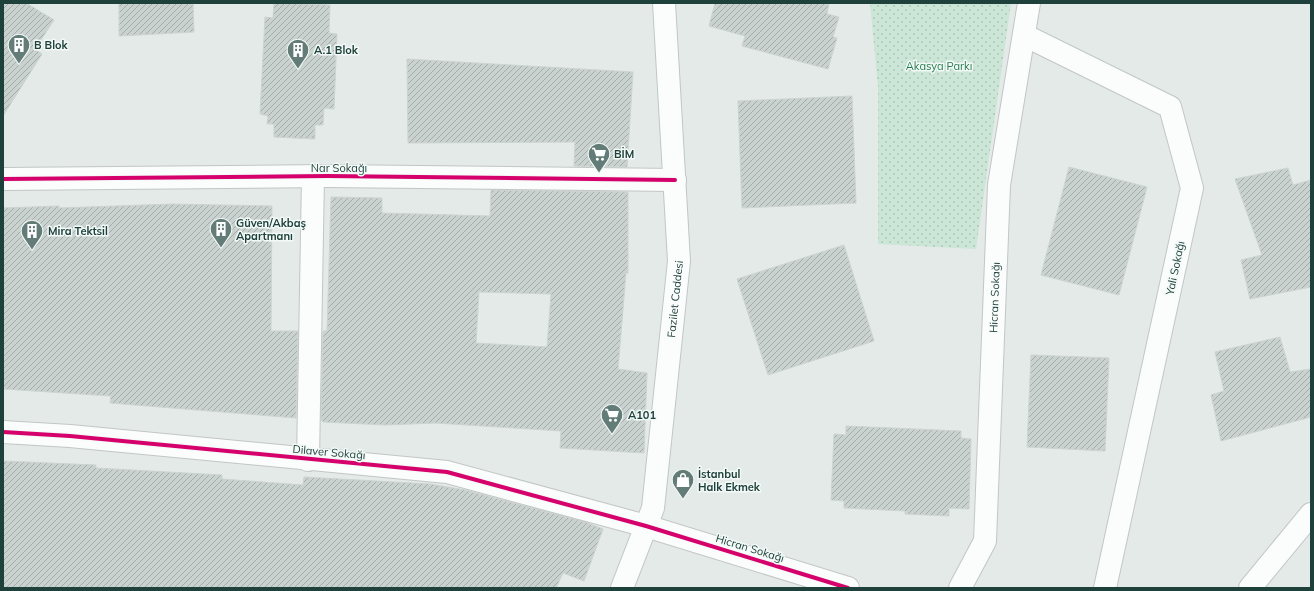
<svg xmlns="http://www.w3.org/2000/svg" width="1314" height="591" viewBox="0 0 1314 591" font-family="Mulish,sans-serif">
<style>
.park{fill:url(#park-dots)}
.building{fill:url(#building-hatch);stroke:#cdd3d1;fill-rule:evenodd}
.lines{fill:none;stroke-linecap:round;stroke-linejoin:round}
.street-casing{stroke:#c1c7c5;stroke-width:24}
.secondary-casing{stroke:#bfc8c6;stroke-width:24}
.street{stroke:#fbfcfc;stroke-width:22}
.secondary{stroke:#fbfcfc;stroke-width:22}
.cycleway-casing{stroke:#f2f9f6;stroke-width:6}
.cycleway{stroke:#d6006c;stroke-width:4}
.labels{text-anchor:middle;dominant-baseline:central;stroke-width:3;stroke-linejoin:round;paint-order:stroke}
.poi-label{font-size:11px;font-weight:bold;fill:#1f413b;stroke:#f2f9f6;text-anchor:start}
.park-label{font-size:11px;fill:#247c4e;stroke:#f2f9f6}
.street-label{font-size:11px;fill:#1f413b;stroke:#f2f9f6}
</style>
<defs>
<pattern id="park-dots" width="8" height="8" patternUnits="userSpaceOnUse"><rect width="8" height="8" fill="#cbe5d6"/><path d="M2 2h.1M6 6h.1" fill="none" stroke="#aec6b9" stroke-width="1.8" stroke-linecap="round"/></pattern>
<pattern id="building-hatch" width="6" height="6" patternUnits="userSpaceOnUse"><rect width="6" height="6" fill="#cad2cf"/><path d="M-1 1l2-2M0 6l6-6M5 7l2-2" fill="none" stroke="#a3aca9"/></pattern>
</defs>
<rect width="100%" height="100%" fill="#e4eae8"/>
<polygon class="park" points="870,3 1011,3 976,249 878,244 878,87"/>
<g class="building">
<polygon points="3,3 26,3 54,20 35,49 42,54 3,116"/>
<polygon points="119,3 193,3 194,32 119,36"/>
<polygon points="274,3 330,5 329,33 337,34 334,109 324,108 323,125 315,125 315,139 274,137 274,124 267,124 268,116 260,114 265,17 273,18"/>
<polygon points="715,3 829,3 827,14 839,17 833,37 837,38 828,69 742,46 745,36 709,26"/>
<polygon points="407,59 633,72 627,167 574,166 575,142 408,143"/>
<polygon points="852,96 856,203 742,208 738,101"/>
<polygon points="1069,167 1147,187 1119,295 1041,275"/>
<polygon points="1288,168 1293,185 1311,180 1311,287 1250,299 1241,260 1262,255 1235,179"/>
<path d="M491,190l137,2v81h-2l-8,96 29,4 -3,80 -84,-5 1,-17 -126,-8 -49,2 -63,-3 -2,-2 2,-89h4l4,-134 51,1v15l108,3zM479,292l72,2 -4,53 -71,-4z"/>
<polygon points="172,204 272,206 271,331 298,331 296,418 110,403 111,396 3,389 3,208 59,206 59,208"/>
<polygon points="844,245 874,341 768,375 737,279"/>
<polygon points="1280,337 1290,372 1311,369 1311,417 1221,441 1211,395 1224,391 1215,352"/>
<polygon points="1031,355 1109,358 1105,451 1027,447"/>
<polygon points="846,426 961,431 961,438 971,439 969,509 949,508 949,516 905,514 905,511 844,508 844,501 831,500 834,434 846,435"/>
<polygon points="3,461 96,465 96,468 222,475 222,479 303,485 304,477 430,484 465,490 585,522 603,529 584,581 563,573 556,588 3,588"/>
</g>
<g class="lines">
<g class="street-casing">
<g id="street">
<polyline points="1024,35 1170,107 1192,188 1105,588"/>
<polyline points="3,179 327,176 675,180"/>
<polyline points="3,432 70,436 447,472 646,526 848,588"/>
<polyline points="308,460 313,176"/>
<path id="s1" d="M960,588l25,-47 14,-356 30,-182"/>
<polyline points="1250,588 1311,514"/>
</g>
</g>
<g class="secondary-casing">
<g id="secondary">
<path id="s2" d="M622,588l31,-80 26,-247 -15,-258"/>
</g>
</g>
<use href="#street" class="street"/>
<use href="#secondary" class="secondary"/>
<g class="cycleway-casing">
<g id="cycleway">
<polyline points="3,179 327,176 675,180"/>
<polyline points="3,432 70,436 447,472 646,526 848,588"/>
</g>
</g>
<use href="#cycleway" class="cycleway"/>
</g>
<defs>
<g id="building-pin" transform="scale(1.15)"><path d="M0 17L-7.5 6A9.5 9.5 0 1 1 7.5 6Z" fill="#647c78" stroke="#f2f9f6"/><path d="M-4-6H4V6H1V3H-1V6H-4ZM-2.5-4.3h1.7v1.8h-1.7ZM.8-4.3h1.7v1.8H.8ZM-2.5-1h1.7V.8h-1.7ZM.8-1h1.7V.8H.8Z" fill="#fff"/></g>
<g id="supermarket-pin" transform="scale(1.15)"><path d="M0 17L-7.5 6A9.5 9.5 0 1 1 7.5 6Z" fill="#647c78" stroke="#f2f9f6"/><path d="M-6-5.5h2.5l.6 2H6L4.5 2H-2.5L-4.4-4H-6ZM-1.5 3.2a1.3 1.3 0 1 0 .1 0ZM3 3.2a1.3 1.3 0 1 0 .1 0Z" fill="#fff"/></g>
<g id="shop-pin" transform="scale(1.15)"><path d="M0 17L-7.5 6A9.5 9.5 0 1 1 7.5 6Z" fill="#647c78" stroke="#f2f9f6"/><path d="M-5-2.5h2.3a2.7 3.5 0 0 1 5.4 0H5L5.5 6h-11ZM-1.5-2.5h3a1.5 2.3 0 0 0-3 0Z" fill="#fff"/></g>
</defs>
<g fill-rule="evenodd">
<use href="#building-pin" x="19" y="45"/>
<use href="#building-pin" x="298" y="50"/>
<use href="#supermarket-pin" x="599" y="154"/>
<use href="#building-pin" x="221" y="229"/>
<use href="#building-pin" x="32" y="231"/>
<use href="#supermarket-pin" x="612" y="415"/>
<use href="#shop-pin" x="683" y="480"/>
</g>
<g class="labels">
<g class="poi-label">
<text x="34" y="45">B Blok</text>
<text x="314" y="50">A.1 Blok</text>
<text x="614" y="154">BİM</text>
<text x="236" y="223">Güven/Akbaş<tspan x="236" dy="13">Apartmanı</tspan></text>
<text x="48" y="231">Mira Tektsil</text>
<text x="628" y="415">A101</text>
<text x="698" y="474">İstanbul<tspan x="698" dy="13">Halk Ekmek</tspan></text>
</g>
<g class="park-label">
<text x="939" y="66">Akasya Parkı</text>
</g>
<g class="street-label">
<text x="339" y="168">Nar Sokağı</text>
<text transform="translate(1175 268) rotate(-78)">Yali Sokağı</text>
<text stroke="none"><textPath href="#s1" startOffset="297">Hicran Sokağı</textPath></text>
<text stroke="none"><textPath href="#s2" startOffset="296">Fazilet Caddesi</textPath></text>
<text transform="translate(329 452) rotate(5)">Dilaver Sokağı</text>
<text transform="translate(750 548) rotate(17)">Hicran Sokağı</text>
</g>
</g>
<rect width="1314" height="591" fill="none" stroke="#1f413b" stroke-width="8"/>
</svg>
